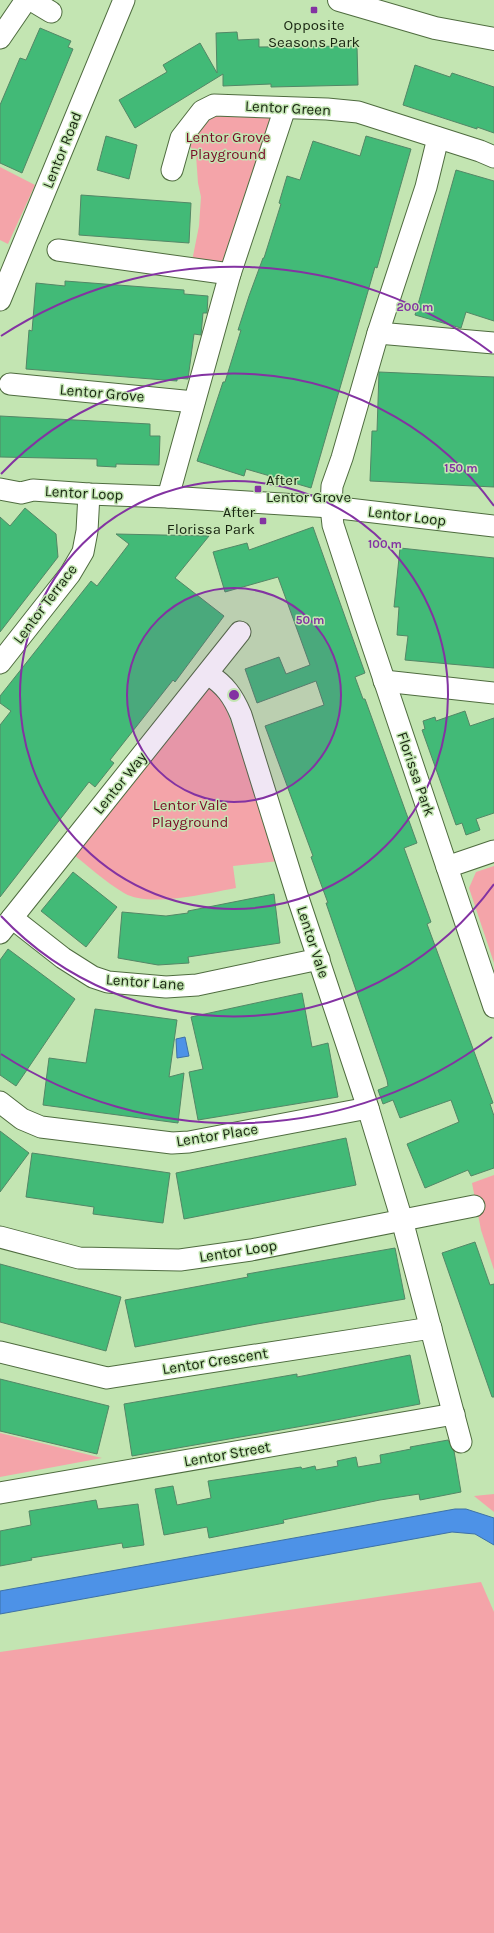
<svg xmlns="http://www.w3.org/2000/svg" width="494" height="1933" viewBox="0 0 494 1933" font-family="Karla,sans-serif">
<style>
.green{fill:#f4a4a9}
.water{fill:#4d92e7;stroke:#3d71a7}
.building{fill:#42ba77;stroke:#538766}
.lines{fill:none;stroke-linecap:round;stroke-linejoin:round}
.minor-casing{stroke:#4f6c3f;stroke-width:23}
.major-casing{stroke:#4f6c3f;stroke-width:24}
.minor{stroke:#fff;stroke-width:21}
.major{stroke:#fff;stroke-width:22}
.ring{fill:none;stroke:#8333a2;stroke-width:2}
.poi-dot{fill:#8333a2;stroke:#c3e5b2;stroke-width:1.5}
.labels{text-anchor:middle;dominant-baseline:central;stroke-width:3;stroke-linejoin:round;paint-order:stroke}
.poi-label{font-size:15px;fill:#182511;stroke:#c3e5b2}
.street-label{font-size:15px;fill:#182511;stroke:#c3e5b2}
.park-label{font-size:15px;fill:#790b27;stroke:#c3e5b2}
.centre{fill:#8333a2;stroke:#c3e5b2;stroke-width:2}
.ring-label{font-size:12px;text-anchor:middle;font-weight:bold;fill:#8333a2;stroke:#c3e5b2;stroke-width:3;stroke-linejoin:round;paint-order:stroke}
</style>
<rect width="100%" height="100%" fill="#c3e5b2"/>
<g class="green">
<polygon points="218,112 272,116 224,268 192,261 199,226 201,197 198,183 196,155 186,140 195,125"/>
<polygon points="0,167 35,185 8,244 0,240"/>
<path d="M215,688l6,6 58,167 -46,5 3,22c-28,5 -87,20 -112,5 -19,-11 -37,-28 -54,-41l137,-163z"/>
<polygon points="494,866 494,963 469,888 476,872"/>
<polygon points="494,1175 494,1270 481,1230 472,1183"/>
<polygon points="0,1433 102,1458 0,1477"/>
<polygon points="494,1494 494,1512 474,1496"/>
<polygon points="481,1582 494,1612 494,1933 0,1933 0,1652"/>
</g>
<g class="water">
<polygon points="185,1037 189,1056 177,1058 176,1039"/>
<polygon points="455,1509 466,1509 494,1518 494,1545 475,1534 452,1532 0,1614 0,1591"/>
</g>
<g class="building">
<polygon points="40,28 71,41 68,47 73,49 22,173 0,163 0,105 20,58 26,60"/>
<polygon points="237,32 238,40 259,39 259,47 357,46 358,85 271,87 271,84 223,86 223,74 135,128 119,100 167,72 163,65 200,43 217,73 216,33"/>
<polygon points="415,65 450,77 452,73 494,87 494,133 477,127 477,129 403,105"/>
<polygon points="106,136 137,145 129,179 97,170"/>
<polygon points="366,136 411,149 377,268 375,267 311,488 246,469 244,476 197,461 223,382 225,382 241,330 238,330 249,296 263,258 264,258 281,204 279,203 287,176 300,180 313,141 360,156"/>
<polygon points="456,170 494,181 494,321 466,312 461,328 415,315"/>
<polygon points="81,195 191,203 189,243 79,235"/>
<polygon points="65,281 184,290 184,294 208,296 207,313 203,313 201,335 194,334 188,379 177,378 177,381 26,369 29,330 32,331 36,283 65,286"/>
<polygon points="379,372 494,377 494,487 370,481 372,431 377,431"/>
<polygon points="0,416 150,424 150,436 160,436 159,465 116,464 116,467 97,466 97,459 0,457"/>
<polygon points="25,508 56,534 58,557 0,632 0,517 10,526"/>
<polygon points="313,527 365,673 355,677 363,699 365,699 417,843 404,848 431,922 427,924 493,1103 490,1104 494,1116 494,1168 471,1176 468,1170 425,1188 407,1144 459,1122 451,1100 400,1118 393,1100 383,1104 378,1090 388,1086 387,1080 326,903 328,903 311,857 313,856 265,726 324,705 316,681 257,703 245,669 279,657 286,674 310,665 278,577 225,592 213,552 247,543 249,550"/>
<polygon points="116,534 209,536 175,578 224,616 175,682 173,680 110,760 114,763 95,787 89,782 0,897 0,725 11,711 0,703 0,696 91,581 97,586 129,544"/>
<polygon points="400,548 494,558 494,668 405,660 408,636 397,635 399,607 394,607"/>
<polygon points="465,711 470,726 494,718 494,813 476,819 480,830 466,835 462,823 456,825 422,730 425,729 423,721 435,717 436,721"/>
<polygon points="73,872 117,907 86,947 41,911"/>
<polygon points="274,894 280,943 188,957 189,963 158,965 118,958 122,912 166,916 188,913 188,911"/>
<polygon points="8,949 75,999 16,1086 0,1075 0,960"/>
<polygon points="302,993 312,1047 328,1043 338,1097 198,1120 189,1072 203,1069 191,1017"/>
<polygon points="95,1009 177,1020 169,1077 184,1073 178,1123 43,1105 49,1058 86,1063"/>
<polygon points="0,1131 29,1153 0,1192"/>
<polygon points="346,1138 356,1185 184,1219 176,1173"/>
<polygon points="32,1153 170,1173 163,1223 93,1214 94,1207 26,1197"/>
<polygon points="475,1242 490,1285 494,1284 494,1397 492,1397 442,1253"/>
<polygon points="395,1248 405,1299 257,1324 135,1347 125,1300 248,1277 247,1274"/>
<polygon points="0,1264 121,1297 106,1351 0,1322"/>
<polygon points="410,1355 420,1404 320,1423 132,1456 124,1404 297,1374 297,1377"/>
<polygon points="0,1379 109,1406 97,1454 0,1431"/>
<polygon points="448,1440 454,1451 461,1492 420,1500 419,1494 380,1500 283,1520 284,1523 209,1538 207,1527 164,1535 155,1489 173,1486 177,1505 211,1498 208,1481 301,1467 302,1469 315,1466 316,1470 338,1466 337,1461 356,1457 358,1467 381,1463 380,1455 411,1449 410,1447"/>
<polygon points="96,1500 98,1509 138,1504 144,1545 123,1548 122,1543 31,1558 32,1560 0,1566 0,1531 31,1525 29,1511"/>
</g>
<g class="lines">
<g class="minor-casing">
<g id="minor">
<polyline points="31,0 51,12"/>
<polyline points="0,38 26,0"/>
<polyline points="438,138 426,187 378,333 342,458 332,486 331,507 333,525 365,623 494,1007"/>
<polyline points="172,170 181,138 202,111 214,105 327,109 358,112 480,151 494,157"/>
<polyline points="58,250 230,274"/>
<polyline points="0,300 124,0"/>
<polyline points="378,333 494,343"/>
<polyline points="10,384 194,402"/>
<polyline points="0,489 21,493 33,490 89,494 168,497 331,507 494,526"/>
<polyline points="168,497 230,274 285,108"/>
<polyline points="0,663 70,574 83,552 87,531 89,494"/>
<path d="M208,674c17,11 25,22 33,41l56,180 71,213 34,112 59,222"/>
<polyline points="384,681 494,693"/>
<polyline points="447,867 494,851"/>
<polyline points="12,918 63,958 93,977 108,982 166,987 197,985 319,959"/>
<polyline points="0,933 240,632"/>
<polyline points="0,1102 22,1119 41,1127 172,1143 189,1142 368,1108"/>
<polyline points="0,1237 79,1258 180,1260 251,1250 474,1206"/>
<polyline points="0,1352 107,1378 113,1377 431,1328"/>
<polyline points="0,1493 454,1414"/>
</g>
</g>
<g class="major-casing">
<polyline id="major" points="339,0 435,28 494,39"/>
</g>
<use href="#minor" class="minor"/>
<use href="#major" class="major"/>
</g>
<circle cx="234" cy="695" r="107" fill="#8333a2" fill-opacity=".12"/>
<g class="ring">
<circle cx="234" cy="695" r="107"/>
<circle cx="234" cy="695" r="214"/>
<path d="M494 884A321 321 0 0 1 1 916M1 474A321 321 0 0 1 494 506"/>
<path d="M492 1037A428 428 0 0 1 1 1054M1 336A428 428 0 0 1 492 353"/>
</g>
<g class="poi-dot">
<rect x="310" y="6" width="8" height="8" rx="2"/>
<rect x="254" y="485" width="8" height="8" rx="2"/>
<rect x="259" y="517" width="8" height="8" rx="2"/>
</g>
<g class="labels">
<g class="poi-label">
<text x="314" y="25">Opposite<tspan x="314" dy="17">Seasons Park</tspan></text>
<text x="266" y="480" text-anchor="start">After<tspan x="266" dy="17">Lentor Grove</tspan></text>
<text x="255" y="512" text-anchor="end">After<tspan x="255" dy="17">Florissa Park</tspan></text>
</g>
<g class="street-label">
<text transform="translate(288 108) rotate(3)">Lentor Green</text>
<text transform="translate(62 150) rotate(-68)">Lentor Road</text>
<text transform="translate(102 393) rotate(5)">Lentor Grove</text>
<text transform="translate(84 493) rotate(3)">Lentor Loop</text>
<text transform="translate(407 516) rotate(7)">Lentor Loop</text>
<text transform="translate(45 604) rotate(-53)">Lentor Terrace</text>
<text transform="translate(416 774) rotate(71)">Florissa Park</text>
<text transform="translate(120 783) rotate(-51)">Lentor Way</text>
<text transform="translate(313 942) rotate(72)">Lentor Vale</text>
<text transform="translate(145 982) rotate(4)">Lentor Lane</text>
<text transform="translate(217 1135) rotate(-9)">Lentor Place</text>
<text transform="translate(238 1251) rotate(-9)">Lentor Loop</text>
<text transform="translate(215 1361) rotate(-9)">Lentor Crescent</text>
<text transform="translate(227 1454) rotate(-10)">Lentor Street</text>
</g>
<g class="park-label">
<text x="228" y="137">Lentor Grove<tspan x="228" dy="17">Playground</tspan></text>
<text x="190" y="805">Lentor Vale<tspan x="190" dy="17">Playground</tspan></text>
</g>
</g>
<circle cx="234" cy="695" r="6" class="centre"/>
<g class="ring-label">
<text x="415" y="311">200 m</text>
<text x="461" y="472">150 m</text>
<text x="385" y="548">100 m</text>
<text x="310" y="624">50 m</text>
</g>
</svg>
